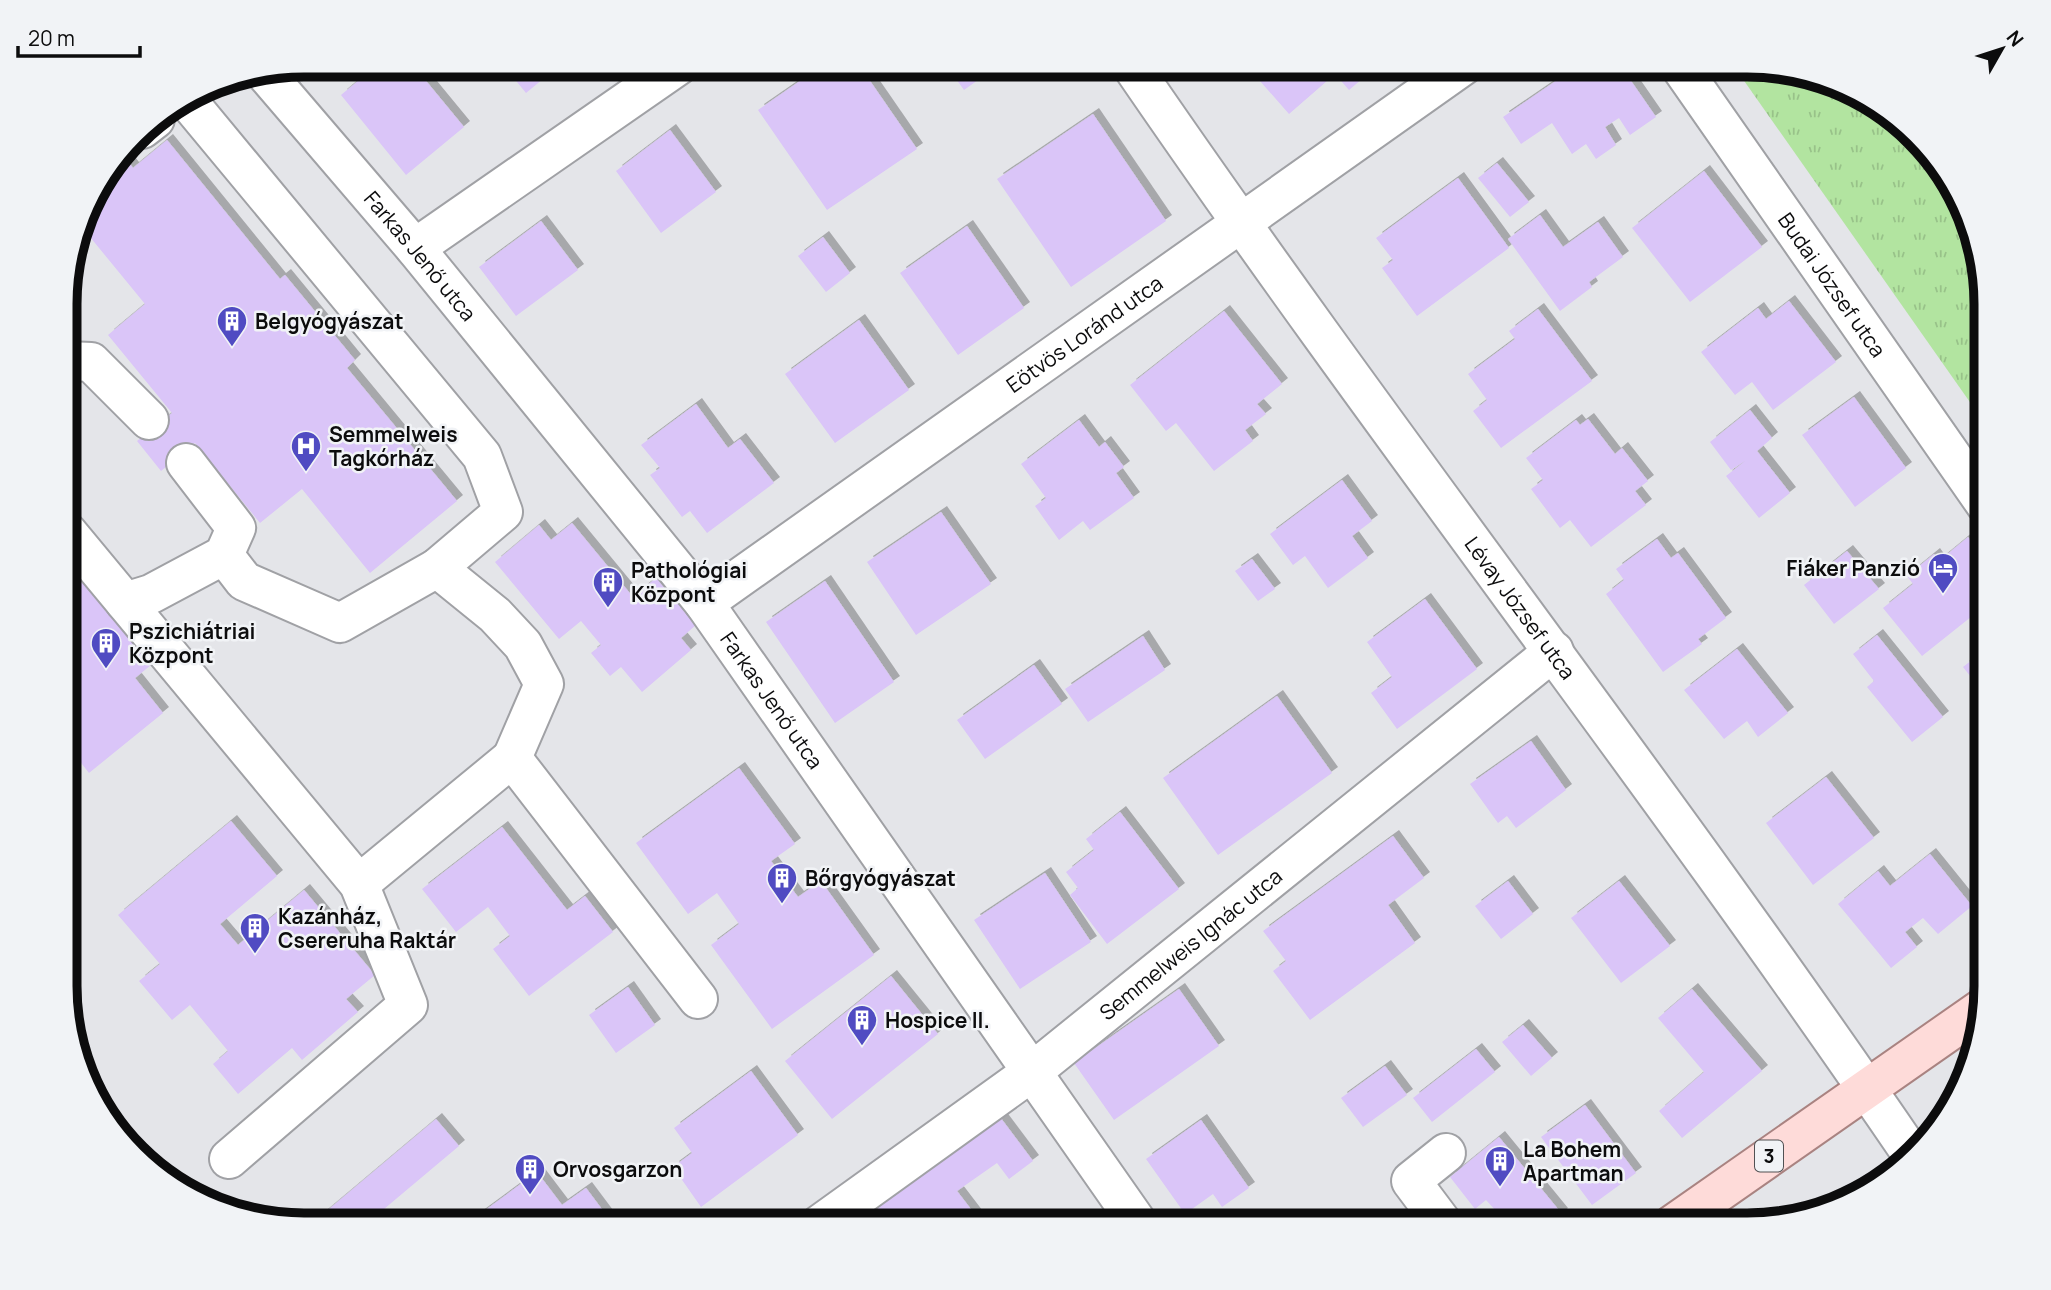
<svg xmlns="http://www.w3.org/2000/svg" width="2051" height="1290" viewBox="0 0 2051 1290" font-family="Manrope,sans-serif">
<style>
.park{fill:url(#park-tufts)}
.building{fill:#dac5f8;filter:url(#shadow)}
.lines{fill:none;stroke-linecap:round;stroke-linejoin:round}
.minor-casing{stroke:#a0a1a5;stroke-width:42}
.major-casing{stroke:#a98381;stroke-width:42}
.minor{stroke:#fff;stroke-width:38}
.major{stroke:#fedbd9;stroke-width:38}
.labels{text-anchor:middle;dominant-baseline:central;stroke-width:5;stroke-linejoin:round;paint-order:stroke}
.shield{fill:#f1f3f6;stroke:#515153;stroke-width:2}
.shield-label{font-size:19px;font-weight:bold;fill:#0c0c0d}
.street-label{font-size:21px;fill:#0c0c0d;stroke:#f1f3f6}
.poi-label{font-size:21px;font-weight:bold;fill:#0c0c0d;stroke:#f1f3f6;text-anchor:start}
.rim{fill:none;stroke:#0c0c0d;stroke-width:9}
</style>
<defs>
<pattern id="park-tufts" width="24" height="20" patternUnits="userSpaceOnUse" patternTransform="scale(1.75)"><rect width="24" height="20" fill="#b2e4a0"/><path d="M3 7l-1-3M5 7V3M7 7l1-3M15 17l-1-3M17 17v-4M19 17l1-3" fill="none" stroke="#98c289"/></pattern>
<filter id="shadow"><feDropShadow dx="6" dy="-6" stdDeviation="0" flood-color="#0004"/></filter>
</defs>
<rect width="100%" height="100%" fill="#e4e5e9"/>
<polygon class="park" points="1733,65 1809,73 1879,105 1954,184 1986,288 1986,425"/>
<g class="building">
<polygon points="377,65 436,65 422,76 464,127 406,175 341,95"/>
<polygon points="503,65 560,65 526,93"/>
<polygon points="823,65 859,65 917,149 827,210 758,110"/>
<polygon points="946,65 999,65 964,90"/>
<polygon points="1246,65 1359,65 1368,74 1349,90 1335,74 1289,114"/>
<polygon points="1579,65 1620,65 1656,117 1630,135 1619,118 1605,127 1616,145 1596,159 1586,144 1572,154 1552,123 1521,144 1503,117"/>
<polygon points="1093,114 1166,221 1071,287 997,179"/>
<polygon points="670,130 716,192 661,233 616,171"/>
<polygon points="167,140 280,279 285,275 355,360 347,368 457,501 370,573 302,489 260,523 195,443 161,471 137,441 172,413 108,335 145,304 81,226 87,206 116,182 109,173 123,155 133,168"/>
<polygon points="1497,163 1529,202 1510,217 1478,178"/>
<polygon points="1704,171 1762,247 1690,302 1632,228"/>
<polygon points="1458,178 1509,248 1417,316 1382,268 1393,260 1376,238"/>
<polygon points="1540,215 1563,247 1598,222 1623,257 1589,282 1592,287 1560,311 1508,239"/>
<polygon points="541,221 578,270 516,316 479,267"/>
<polygon points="967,226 1024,308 958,355 900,273"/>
<polygon points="823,237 850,273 826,292 798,256"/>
<polygon points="1789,301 1836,362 1773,410 1752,382 1735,395 1701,352 1758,308 1766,319"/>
<polygon points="1538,309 1592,381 1501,448 1473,411 1487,400 1468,374 1515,339 1509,331"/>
<polygon points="1224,311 1282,384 1257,404 1266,414 1245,430 1253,441 1214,471 1176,423 1166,431 1130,385"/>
<polygon points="859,320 909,390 835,443 785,374"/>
<polygon points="1854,397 1906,468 1855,507 1802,435"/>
<polygon points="696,404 728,448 740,439 774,483 707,533 690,511 682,517 650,475 660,468 641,445"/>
<polygon points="1750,410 1772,438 1757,451 1790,493 1759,518 1726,476 1745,461 1731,470 1710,442"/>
<polygon points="1588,419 1615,454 1622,448 1648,481 1635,491 1646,505 1591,547 1570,520 1560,528 1531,489 1543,480 1526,458 1576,420 1580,425"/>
<polygon points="1079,420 1099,447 1105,442 1124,467 1116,473 1134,498 1090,530 1083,521 1059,540 1035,506 1046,498 1021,464"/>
<polygon points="1342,480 1372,521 1352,536 1368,558 1328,588 1305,556 1293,565 1270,534"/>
<polygon points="941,512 991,584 916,635 867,562"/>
<polygon points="572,523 633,597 656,578 696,625 681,638 691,650 642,692 621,667 610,676 591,653 601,645 581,621 559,639 495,562 539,525 551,540"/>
<polygon points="1968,537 1986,559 1986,605 1922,656 1883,608 1913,584 1907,576 1934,554 1939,561"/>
<polygon points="1657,539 1671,558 1678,553 1726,618 1698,639 1702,644 1663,672 1606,594 1624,580 1616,569"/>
<polygon points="1847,551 1879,589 1834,624 1804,585"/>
<polygon points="1252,559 1275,589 1258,601 1235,571"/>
<polygon points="87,577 156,661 135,678 163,713 89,773 67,745 67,593"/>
<polygon points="825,581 894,682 835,723 766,622"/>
<polygon points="1425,599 1477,669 1397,729 1371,693 1392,677 1367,642"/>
<polygon points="1877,635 1943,717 1912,742 1867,687 1874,681 1853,654"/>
<polygon points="1143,636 1165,670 1088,722 1065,689"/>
<polygon points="1737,649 1788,713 1758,737 1747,721 1724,739 1684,690"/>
<polygon points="1986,649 1986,696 1963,667"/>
<polygon points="1034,665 1062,704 985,759 957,720"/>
<polygon points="1277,696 1332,773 1218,855 1163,778"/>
<polygon points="1531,741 1566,790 1516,828 1507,816 1498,823 1470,784"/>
<polygon points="739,768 795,844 771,861 798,897 821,881 874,955 772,1029 711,945 739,924 717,893 688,914 636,843"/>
<polygon points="1826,777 1874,838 1813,885 1766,823"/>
<polygon points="1120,812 1179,889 1107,944 1070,895 1078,888 1066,872 1094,850 1086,839"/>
<polygon points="231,821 277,876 220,924 238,945 304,890 375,975 346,999 358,1012 302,1060 292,1048 238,1094 213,1064 228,1051 190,1005 172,1020 139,981 160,964 118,915"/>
<polygon points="502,827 567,910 585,896 613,932 529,996 493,949 510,936 488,907 456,932 422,889"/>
<polygon points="1393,836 1424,878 1388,905 1415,943 1310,1020 1273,971 1286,961 1263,931"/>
<polygon points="1930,854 1972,906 1938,934 1923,918 1905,932 1917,947 1891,968 1838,904 1878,871 1890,886"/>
<polygon points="1045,873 1091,942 1020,989 974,920"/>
<polygon points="1508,881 1533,914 1501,939 1475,906"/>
<polygon points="1619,881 1670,946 1621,983 1571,918"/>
<polygon points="891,976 938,1034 832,1119 785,1061"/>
<polygon points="628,987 655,1025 616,1053 589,1015"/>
<polygon points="1179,989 1219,1046 1114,1120 1074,1063"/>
<polygon points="1692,989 1762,1071 1682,1138 1659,1111 1704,1072 1658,1018"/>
<polygon points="1523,1025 1552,1058 1531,1076 1502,1042"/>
<polygon points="1476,1049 1495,1072 1432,1122 1413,1098"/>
<polygon points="1385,1066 1407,1095 1363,1127 1341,1098"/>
<polygon points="751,1071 798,1135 701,1207 673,1167 692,1153 674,1128"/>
<polygon points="1585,1105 1636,1173 1592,1205 1541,1137"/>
<polygon points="997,1113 1033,1161 1009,1179 997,1163 957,1191 983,1225 853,1225 850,1221"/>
<polygon points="436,1119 459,1146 365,1225 310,1225"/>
<polygon points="1201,1120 1249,1188 1222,1207 1213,1194 1185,1214 1146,1159"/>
<polygon points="1499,1137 1562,1214 1549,1225 1490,1225 1487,1221 1497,1212 1486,1200 1475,1209 1450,1177"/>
<polygon points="537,1172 562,1205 586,1188 610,1220 603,1225 465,1225"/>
</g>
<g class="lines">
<g class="minor-casing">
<g id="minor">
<path id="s1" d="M1131,65c252,368 528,719 779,1087"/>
<path id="s2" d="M1679,65l307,440"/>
<path id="s3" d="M265,73l150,175 289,355 435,622"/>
<polyline points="186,99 482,456 503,512 437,568"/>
<polyline points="142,129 155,119"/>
<polyline points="415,248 679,65"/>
<polyline points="67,361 91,362 149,420"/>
<polyline points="67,532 359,884 408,1005 229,1159"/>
<polyline points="224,555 244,581 340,623 437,568 495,615 523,645 544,684 512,758"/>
<polyline points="125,602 151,594 224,555 236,528 186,463"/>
<path id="s4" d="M704,603l760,-538"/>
<polyline points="359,884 512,758 698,999"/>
<path id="s5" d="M819,1225l214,-154 521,-420"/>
<polyline points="1444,1225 1411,1181 1446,1153"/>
</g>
</g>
<g class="major-casing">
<polyline id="major" points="1672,1225 1984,1007"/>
</g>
<use href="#minor" class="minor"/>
<use href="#major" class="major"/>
</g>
<defs>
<g id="building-pin" transform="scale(1.575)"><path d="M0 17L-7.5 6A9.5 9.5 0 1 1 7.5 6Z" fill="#504bc2" stroke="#f1f3f6"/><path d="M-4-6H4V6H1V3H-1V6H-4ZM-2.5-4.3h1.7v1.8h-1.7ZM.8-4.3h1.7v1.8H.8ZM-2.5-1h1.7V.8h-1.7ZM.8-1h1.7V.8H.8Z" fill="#fff"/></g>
<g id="hospital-pin" transform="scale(1.575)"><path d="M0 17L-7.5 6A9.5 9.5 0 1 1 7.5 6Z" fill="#504bc2" stroke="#f1f3f6"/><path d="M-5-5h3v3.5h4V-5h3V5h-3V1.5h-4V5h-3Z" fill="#fff"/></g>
<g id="hotel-pin" transform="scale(1.575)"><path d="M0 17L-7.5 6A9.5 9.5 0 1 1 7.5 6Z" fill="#504bc2" stroke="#f1f3f6"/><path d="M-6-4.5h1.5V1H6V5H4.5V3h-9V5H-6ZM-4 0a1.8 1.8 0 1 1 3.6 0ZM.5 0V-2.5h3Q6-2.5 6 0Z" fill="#fff"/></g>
</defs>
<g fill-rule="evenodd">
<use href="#building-pin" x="232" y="321"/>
<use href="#hospital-pin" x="306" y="446"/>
<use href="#hotel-pin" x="1943" y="568"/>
<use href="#building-pin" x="608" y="582"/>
<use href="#building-pin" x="106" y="643"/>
<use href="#building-pin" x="782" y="878"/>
<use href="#building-pin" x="255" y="928"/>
<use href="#building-pin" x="862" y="1020"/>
<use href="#building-pin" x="1500" y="1161"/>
<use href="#building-pin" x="530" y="1169"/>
</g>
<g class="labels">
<rect class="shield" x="1755" y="1140.5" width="28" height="31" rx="5"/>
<g class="shield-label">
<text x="1769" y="1156">3</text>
</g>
<g class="street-label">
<text stroke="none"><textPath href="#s3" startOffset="240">Farkas Jenő utca</textPath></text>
<text stroke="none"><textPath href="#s2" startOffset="268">Budai József utca</textPath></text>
<text stroke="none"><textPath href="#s4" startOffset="466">Eötvös Loránd utca</textPath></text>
<text stroke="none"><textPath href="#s1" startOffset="668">Lévay József utca</textPath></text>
<text stroke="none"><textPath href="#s3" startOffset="807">Farkas Jenő utca</textPath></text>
<text stroke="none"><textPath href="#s5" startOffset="466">Semmelweis Ignác utca</textPath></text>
</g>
<g class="poi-label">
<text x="255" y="321">Belgyógyászat</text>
<text x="329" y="434">Semmelweis<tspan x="329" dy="24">Tagkórház</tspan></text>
<text x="1920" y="568" text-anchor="end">Fiáker Panzió</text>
<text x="631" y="570">Pathológiai<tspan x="631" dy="24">Központ</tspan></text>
<text x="129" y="631">Pszichiátriai<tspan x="129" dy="24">Központ</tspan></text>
<text x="805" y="878">Bőrgyógyászat</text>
<text x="278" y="916">Kazánház,<tspan x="278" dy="24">Csereruha Raktár</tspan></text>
<text x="885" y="1020">Hospice II.</text>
<text x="1523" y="1149">La Bohem<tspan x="1523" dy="24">Apartman</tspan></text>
<text x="553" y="1169">Orvosgarzon</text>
</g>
</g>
<path d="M0 0H2051V1290H0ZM304 77H1747A227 227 0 0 1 1974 304V986A227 227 0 0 1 1747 1213H304A227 227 0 0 1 77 986V304A227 227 0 0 1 304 77Z" fill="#f1f3f6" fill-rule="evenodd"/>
<path class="rim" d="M304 77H1747A227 227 0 0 1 1974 304V986A227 227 0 0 1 1747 1213H304A227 227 0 0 1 77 986V304A227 227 0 0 1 304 77Z"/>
<g transform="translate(2002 49) rotate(51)" stroke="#f1f3f6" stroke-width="5" paint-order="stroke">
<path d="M0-5L12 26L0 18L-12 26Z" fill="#0c0c0d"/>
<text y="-10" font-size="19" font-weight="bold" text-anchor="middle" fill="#0c0c0d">N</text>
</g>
<path d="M18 46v10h122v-10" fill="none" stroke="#0c0c0d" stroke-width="3.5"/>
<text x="28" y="46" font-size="21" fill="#0c0c0d" stroke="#f1f3f6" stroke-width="5" paint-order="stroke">20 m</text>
</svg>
